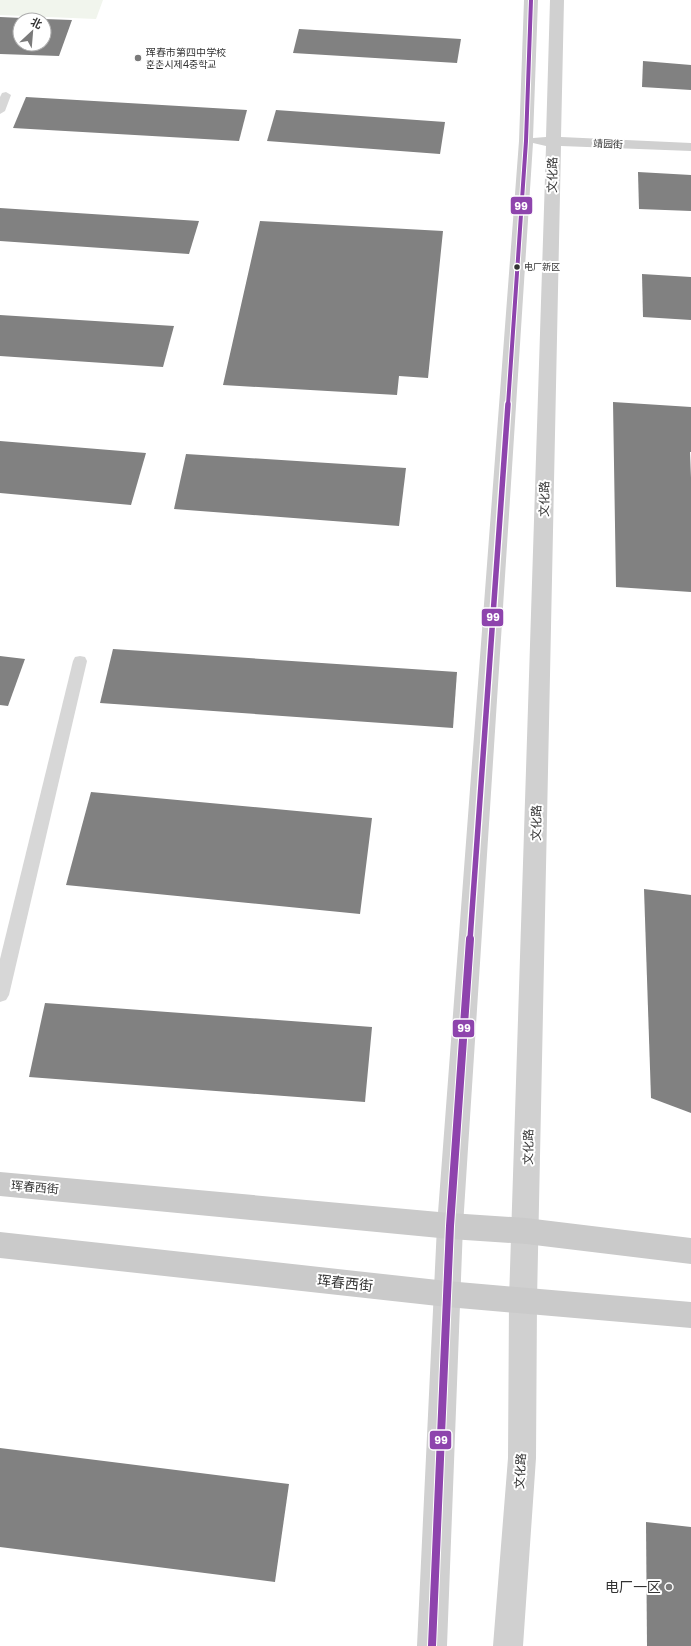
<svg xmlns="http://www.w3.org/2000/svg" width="691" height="1646" viewBox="0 0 691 1646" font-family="Poppins,'Noto Sans SC','Noto Sans KR',sans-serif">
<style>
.green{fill:#f1f5ed}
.building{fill:#818181;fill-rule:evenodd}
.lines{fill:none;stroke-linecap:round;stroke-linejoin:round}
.lane{fill:#d7d7d7;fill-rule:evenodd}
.secondary{fill:#d0d0d0;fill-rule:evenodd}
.primary{fill:#cacaca;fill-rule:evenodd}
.bus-1-far2-casing{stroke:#fff;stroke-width:6}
.bus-1-far1-casing{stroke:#fff;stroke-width:8}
.bus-1-casing{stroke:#fff;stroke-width:10}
.bus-1-far2{stroke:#8e44ad;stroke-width:4}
.bus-1-far1{stroke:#8e44ad;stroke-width:5.5}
.bus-1{stroke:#8e44ad;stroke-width:8}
.poi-dot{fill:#7a7a7a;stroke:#fff;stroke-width:1.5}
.bus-dot{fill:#333;stroke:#fff;stroke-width:1.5}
.labels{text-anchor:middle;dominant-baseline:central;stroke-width:4;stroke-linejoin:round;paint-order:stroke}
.far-bus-label{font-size:9px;fill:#333;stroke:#fff;text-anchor:start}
.far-poi-label{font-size:10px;fill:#333;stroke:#fff;text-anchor:start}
.far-street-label{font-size:10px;fill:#333;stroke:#fff}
.street-label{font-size:12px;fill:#333;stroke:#fff}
.near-street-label{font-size:14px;fill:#333;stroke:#fff}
.near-poi-label{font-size:14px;fill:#333;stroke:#fff;text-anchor:end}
.line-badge{stroke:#fff;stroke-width:1.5}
.badge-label{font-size:11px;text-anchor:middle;font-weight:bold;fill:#fff}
</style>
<rect width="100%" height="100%" fill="#fff"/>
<polygon class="green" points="0,0 103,0 96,19 0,15"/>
<g class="building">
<path d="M0,17l44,2 28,1 -13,36 -59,-2zM20,20h24v24h-24z"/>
<polygon points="299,29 461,39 457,63 293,53"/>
<polygon points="643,61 691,65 691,90 642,87"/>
<polygon points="26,97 247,110 239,141 13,128"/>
<polygon points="276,110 445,122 440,154 267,141"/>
<polygon points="638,172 691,175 691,211 639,209"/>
<polygon points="0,208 199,221 189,254 0,241"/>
<polygon points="260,221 443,231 428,378 399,376 397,395 223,385"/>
<polygon points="642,274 691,277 691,320 643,317"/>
<polygon points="0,315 174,326 163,367 0,356"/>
<polygon points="613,402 691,407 691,452 690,452 691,478 691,592 616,587"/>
<polygon points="0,441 146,453 131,505 0,493"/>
<polygon points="186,454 406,468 399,526 174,509"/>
<polygon points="113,649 457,672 453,728 100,703"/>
<polygon points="0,656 25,659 8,706 0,705"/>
<polygon points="91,792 372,818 360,914 66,885"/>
<polygon points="644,889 691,895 691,1113 651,1098"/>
<polygon points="45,1003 372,1027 365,1102 29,1077"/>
<polygon points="0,1448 289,1484 275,1582 0,1547"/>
<polygon points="646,1522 691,1527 691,1646 647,1646"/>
</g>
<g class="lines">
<g class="lane">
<polygon points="6,92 11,95 5,111 0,114 0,97 2,93"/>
<polygon points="80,656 85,657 87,661 9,995 6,1000 0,1002 0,959 73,661 75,657"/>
</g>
<polygon class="secondary" points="524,0 538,0 533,138 546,137 550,0 564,0 561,137 691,143 691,151 561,146 537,1300 536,1458 523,1646 493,1646 508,1458 509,1300 546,146 533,143 463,1226 447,1646 417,1646 437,1226 519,141"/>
<g class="primary">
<polygon points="0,1172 450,1213 526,1218 691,1238 691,1264 526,1244 450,1239 0,1196"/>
<polygon points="0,1232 447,1281 691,1302 691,1328 447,1307 0,1258"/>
</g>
<g class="bus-1-far2-casing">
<polyline id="bus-1-far2" points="508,405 526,141 531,0"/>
</g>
<g class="bus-1-far1-casing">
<polyline id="bus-1-far1" points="470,940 508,404"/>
</g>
<g class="bus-1-casing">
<polyline id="bus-1" points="432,1646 450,1226 470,939"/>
</g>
<use href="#bus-1-far2" class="bus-1-far2"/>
<use href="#bus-1-far1" class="bus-1-far1"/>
<use href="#bus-1" class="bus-1"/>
</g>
<g class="poi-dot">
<circle cx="138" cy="58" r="4"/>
<circle cx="669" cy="1587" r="4"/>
</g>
<circle class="bus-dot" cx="517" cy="267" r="3.5"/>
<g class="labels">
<g class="far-bus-label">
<text x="524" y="267">电厂新区</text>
</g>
<g class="far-poi-label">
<text x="146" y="52">珲春市第四中学校<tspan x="146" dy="12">훈춘시제4중학교</tspan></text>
</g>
<g class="far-street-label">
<text transform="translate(608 144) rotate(2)">靖园街</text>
</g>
<g class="street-label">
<text transform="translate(552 175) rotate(-89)">文化路</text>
<text transform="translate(544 499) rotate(-89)">文化路</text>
<text transform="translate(536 823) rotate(-89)">文化路</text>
<text transform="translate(528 1147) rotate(-89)">文化路</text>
<text transform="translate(35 1187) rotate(5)">珲春西街</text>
<text transform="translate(520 1471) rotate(-87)">文化路</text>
</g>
<g class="near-street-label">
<text transform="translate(345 1283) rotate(6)">珲春西街</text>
</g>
<g class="near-poi-label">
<text x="661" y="1587">电厂一区</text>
</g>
</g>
<g class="line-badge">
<rect x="510" y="196" width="23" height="19" rx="4" fill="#8e44ad"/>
<rect x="481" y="608" width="23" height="19" rx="4" fill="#8e44ad"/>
<rect x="452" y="1019" width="23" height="19" rx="4" fill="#8e44ad"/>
<rect x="429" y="1430" width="23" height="20" rx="4" fill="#8e44ad"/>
</g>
<g class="badge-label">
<text x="521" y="210">99</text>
<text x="493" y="621">99</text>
<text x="464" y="1032">99</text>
<text x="441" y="1444">99</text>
</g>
<g transform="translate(32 32) rotate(26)"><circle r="19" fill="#ffffff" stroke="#adadad"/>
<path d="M0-3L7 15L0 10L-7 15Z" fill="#7a7a7a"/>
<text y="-6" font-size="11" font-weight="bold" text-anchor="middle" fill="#333333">北</text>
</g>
</svg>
